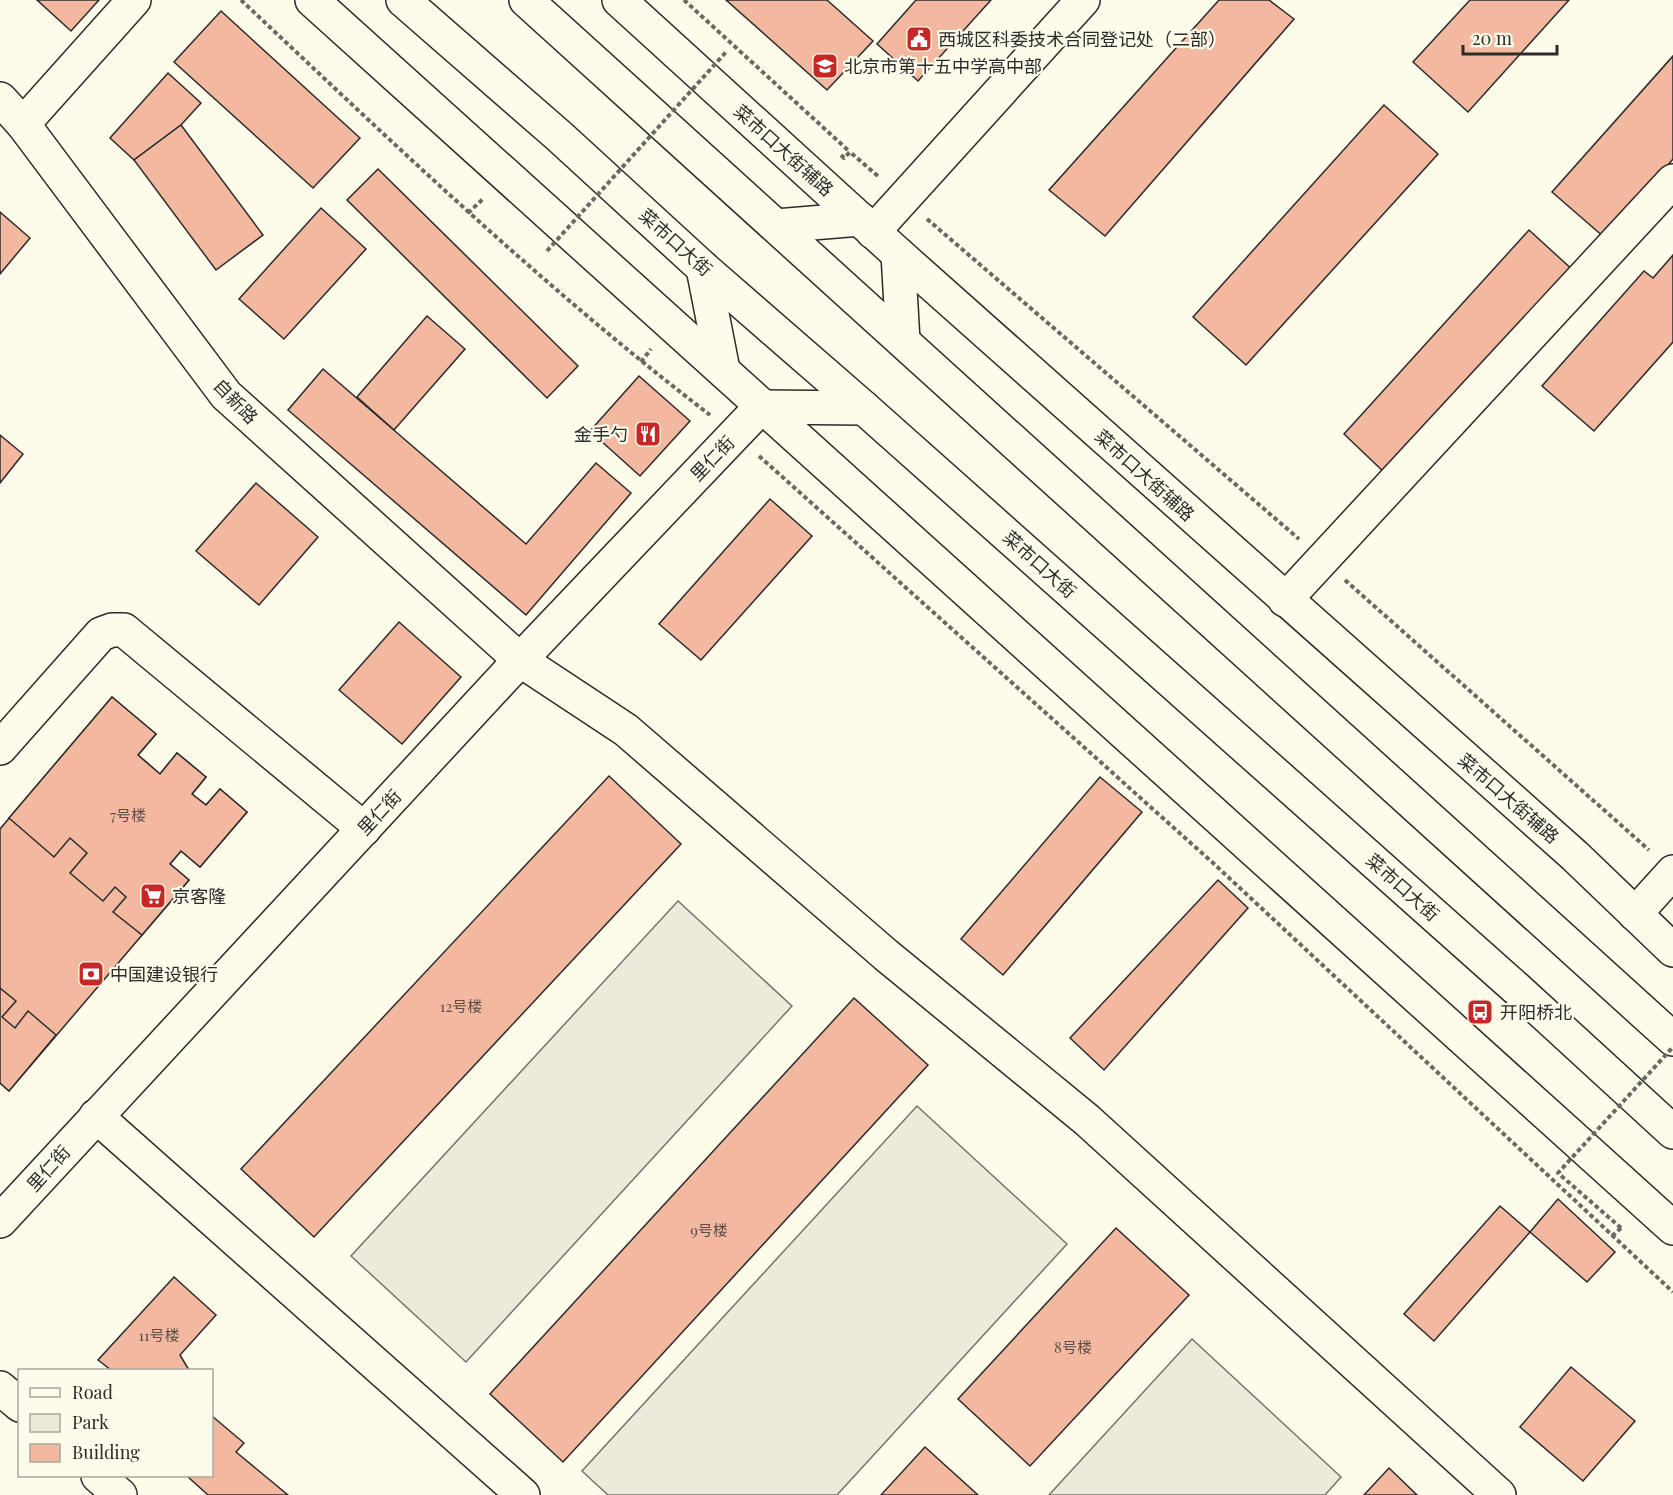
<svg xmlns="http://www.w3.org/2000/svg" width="1673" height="1495" viewBox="0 0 1673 1495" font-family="'Playfair Display','Noto Sans SC',serif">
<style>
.green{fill:#ecebdb;stroke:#74746e;stroke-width:1.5}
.building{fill:#f2b8a0;stroke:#2b2b2b;stroke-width:1.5}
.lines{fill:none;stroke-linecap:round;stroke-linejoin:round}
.minor-casing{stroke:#2b2b2b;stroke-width:36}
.major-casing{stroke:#2b2b2b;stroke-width:36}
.path{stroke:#6a6964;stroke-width:4;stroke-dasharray:4.5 3;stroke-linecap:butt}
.minor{stroke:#fdfbea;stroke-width:33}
.major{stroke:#fdfbea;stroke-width:33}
.path-bridge{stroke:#6a6964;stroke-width:4;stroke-dasharray:4.5 3;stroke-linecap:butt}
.labels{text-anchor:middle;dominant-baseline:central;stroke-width:4.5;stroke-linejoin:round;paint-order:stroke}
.number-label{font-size:15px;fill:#5d4e48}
.poi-label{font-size:18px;fill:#2b2b2b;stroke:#fdfbea;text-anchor:start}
.street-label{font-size:18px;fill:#2b2b2b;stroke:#fdfbea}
</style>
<rect width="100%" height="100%" fill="#fdfbea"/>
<g class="green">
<polygon points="678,901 792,1006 466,1362 351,1256"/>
<polygon points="917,1106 1067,1244 837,1495 608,1495 582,1471"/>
<polygon points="1192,1339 1341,1477 1325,1495 1049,1495"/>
</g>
<g class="building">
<polygon points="37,0 99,0 71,31"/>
<polygon points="726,0 827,0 873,41 827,90"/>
<polygon points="916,0 991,0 918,81 877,44"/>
<polygon points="1219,0 1269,0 1294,19 1105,236 1049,190"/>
<polygon points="1470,0 1569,0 1468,112 1413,62"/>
<polygon points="221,11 360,138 313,188 174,62"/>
<polygon points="1673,56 1673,159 1605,238 1552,192"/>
<polygon points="168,73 201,103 181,125 134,160 110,138"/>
<polygon points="1384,105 1438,154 1246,365 1193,317"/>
<polygon points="181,125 263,235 216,270 134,160"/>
<polygon points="378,169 578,366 547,398 347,200"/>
<polygon points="321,208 366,249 284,339 239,299"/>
<polygon points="0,212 30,238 0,274"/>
<polygon points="1529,230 1575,272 1388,476 1344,434"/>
<polygon points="1673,255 1673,342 1594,431 1542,386 1644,271 1653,278"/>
<polygon points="427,316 465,349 394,430 357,397"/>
<polygon points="323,369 526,544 596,463 631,493 526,615 288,410"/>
<polygon points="639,376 690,421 640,476 590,431"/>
<polygon points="0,435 23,454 0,483"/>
<polygon points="256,483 318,537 259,605 196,551"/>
<polygon points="770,499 812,536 701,660 659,624"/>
<polygon points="399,622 461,677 402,744 339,690"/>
<polygon points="112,697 156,734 138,755 160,774 177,753 206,777 192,794 206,805 220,789 247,812 200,867 181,851 170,864 189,880 9,1091 0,1083 0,829"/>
<polygon points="112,697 156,734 138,755 160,774 177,753 206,777 192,794 206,805 220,789 247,812 200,867 181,851 170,864 189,880 142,935 113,912 126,897 115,887 103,901 70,873 87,853 70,838 54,857 9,818"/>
<polygon points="609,776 681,844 314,1237 241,1169"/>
<polygon points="1100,777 1142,812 1003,975 961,939"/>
<polygon points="1218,880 1248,908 1104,1070 1070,1038"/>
<polygon points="0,988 16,1001 2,1017 15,1028 28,1011 56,1035 9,1091 0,1083"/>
<polygon points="854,998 928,1065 563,1462 490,1394"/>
<polygon points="1558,1199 1615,1252 1587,1282 1530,1232"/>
<polygon points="1500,1206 1530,1232 1434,1341 1404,1314"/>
<polygon points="1116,1228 1189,1295 1030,1466 958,1399"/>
<polygon points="174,1277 216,1315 180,1355 189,1370 111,1370 98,1360"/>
<polygon points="1571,1367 1635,1421 1583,1481 1520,1427"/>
<polygon points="212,1416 244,1443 236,1452 288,1495 208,1495 187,1476 212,1476"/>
<polygon points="925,1447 978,1495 881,1495"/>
<polygon points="1389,1468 1417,1495 1364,1495"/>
</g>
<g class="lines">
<g class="minor-casing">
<g id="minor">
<polyline points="312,0 1673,1228"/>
<polyline points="619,0 898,254 1575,856 1673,950"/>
<polyline points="0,99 23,124 226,395 520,660 626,730 886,955 1087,1120 1499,1495"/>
<polyline points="23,124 134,0"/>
<polyline points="873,232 1083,0"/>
<polyline points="1285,600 1673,181"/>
<polyline points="0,748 101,634 112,630 124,630 364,829"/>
<polyline points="1635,914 1673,872"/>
<polyline points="96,1116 523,1495"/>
<polyline points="0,1221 520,660 761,407"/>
<polyline points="0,1388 20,1405"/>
<polyline points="98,1476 120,1495"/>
</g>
</g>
<g class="major-casing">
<g id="major">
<polyline points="403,0 559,136 703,268 864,408 1517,989 1673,1132"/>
<polyline points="526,0 1673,1039"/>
<polyline points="776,226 860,219"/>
<polyline points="898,254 903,341"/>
<polyline points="703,268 723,370"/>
<polyline points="761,407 864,408"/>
</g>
</g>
<g class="path">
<path d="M241,0c152,143 303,288 469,415"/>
<polyline points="684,0 850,152"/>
<polyline points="841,155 844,158 850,152 879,177"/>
<polyline points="468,213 484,198"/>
<polyline points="927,219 1299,539"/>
<polyline points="641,362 651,349"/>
<polyline points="759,456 1212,862 1673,1292"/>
<polyline points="1345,580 1649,850"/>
<polyline points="1612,1236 1621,1228"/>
</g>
<use href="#minor" class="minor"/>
<use href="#major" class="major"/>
<g class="path-bridge">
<polyline points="547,251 726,52"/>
<polyline points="1621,1228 1558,1173 1673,1047"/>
</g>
</g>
<defs>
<g id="civic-square" transform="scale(1.35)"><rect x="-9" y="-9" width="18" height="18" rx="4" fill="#c62828" stroke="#fdfbea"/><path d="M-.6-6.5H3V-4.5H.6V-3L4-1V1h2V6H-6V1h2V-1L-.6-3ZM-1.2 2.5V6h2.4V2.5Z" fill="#fff"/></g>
<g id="school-square" transform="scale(1.35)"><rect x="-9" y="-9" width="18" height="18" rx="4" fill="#c62828" stroke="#fdfbea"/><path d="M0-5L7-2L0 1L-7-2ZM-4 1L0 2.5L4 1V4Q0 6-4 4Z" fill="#fff"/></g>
<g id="restaurant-square" transform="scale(1.35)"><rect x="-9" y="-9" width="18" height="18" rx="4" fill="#c62828" stroke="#fdfbea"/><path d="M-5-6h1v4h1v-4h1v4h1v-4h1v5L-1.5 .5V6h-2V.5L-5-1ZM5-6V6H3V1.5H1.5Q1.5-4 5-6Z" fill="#fff"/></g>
<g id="supermarket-square" transform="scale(1.35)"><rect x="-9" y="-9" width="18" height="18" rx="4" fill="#c62828" stroke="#fdfbea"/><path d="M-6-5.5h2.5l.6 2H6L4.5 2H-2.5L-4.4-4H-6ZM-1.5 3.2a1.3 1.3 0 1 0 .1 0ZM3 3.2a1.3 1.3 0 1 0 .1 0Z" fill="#fff"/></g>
<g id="bank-square" transform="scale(1.35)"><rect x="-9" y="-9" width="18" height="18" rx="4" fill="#c62828" stroke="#fdfbea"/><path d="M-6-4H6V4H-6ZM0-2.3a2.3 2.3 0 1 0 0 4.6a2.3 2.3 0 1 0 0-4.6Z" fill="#fff"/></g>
<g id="bus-square" transform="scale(1.35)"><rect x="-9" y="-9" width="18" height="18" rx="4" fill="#c62828" stroke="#fdfbea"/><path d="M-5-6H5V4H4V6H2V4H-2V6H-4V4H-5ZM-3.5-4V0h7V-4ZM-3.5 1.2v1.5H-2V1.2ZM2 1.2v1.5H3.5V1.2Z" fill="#fff"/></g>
</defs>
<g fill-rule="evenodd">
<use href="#civic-square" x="919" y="39"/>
<use href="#school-square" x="825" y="66"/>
<use href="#restaurant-square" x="648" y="434"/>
<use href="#supermarket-square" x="153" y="896"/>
<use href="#bank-square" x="91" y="974"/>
<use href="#bus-square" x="1480" y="1012"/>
</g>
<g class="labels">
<g class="number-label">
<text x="128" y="815">7号楼</text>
<text x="461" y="1006">12号楼</text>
<text x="709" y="1230">9号楼</text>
<text x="159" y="1335">11号楼</text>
<text x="1073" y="1347">8号楼</text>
</g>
<g class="poi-label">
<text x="938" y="39">西城区科委技术合同登记处（二部）</text>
<text x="844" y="66">北京市第十五中学高中部</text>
<text x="628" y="434" text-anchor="end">金手勺</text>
<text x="172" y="896">京客隆</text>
<text x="110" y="974">中国建设银行</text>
<text x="1500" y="1012">开阳桥北</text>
</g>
<g class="street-label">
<text transform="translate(784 150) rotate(42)">菜市口大街辅路</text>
<text transform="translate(676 242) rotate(42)">菜市口大街</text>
<text transform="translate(236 401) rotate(46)">自新路</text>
<text transform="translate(712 458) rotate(-46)">里仁街</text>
<text transform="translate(1145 475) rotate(42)">菜市口大街辅路</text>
<text transform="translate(1040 564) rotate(42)">菜市口大街</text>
<text transform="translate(1509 798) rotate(41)">菜市口大街辅路</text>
<text transform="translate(379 812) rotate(-47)">里仁街</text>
<text transform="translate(1403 887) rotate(42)">菜市口大街</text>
<text transform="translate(48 1168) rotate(-48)">里仁街</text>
</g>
</g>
<rect x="18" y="1369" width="195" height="108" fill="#fdfbea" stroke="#a9a89e" stroke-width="1.5"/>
<rect x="30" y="1388" width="30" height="9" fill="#fdfbea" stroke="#a9a89e" stroke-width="1.5"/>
<text x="72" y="1399" font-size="18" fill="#2b2b2b">Road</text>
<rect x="30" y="1414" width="30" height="18" fill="#ecebdb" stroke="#a9a89e" stroke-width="1.5"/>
<text x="72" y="1429" font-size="18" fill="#2b2b2b">Park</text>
<rect x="30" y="1444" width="30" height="18" fill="#f2b8a0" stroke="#a9a89e" stroke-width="1.5"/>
<text x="72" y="1459" font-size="18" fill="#2b2b2b">Building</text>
<path d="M1463 45v9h94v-9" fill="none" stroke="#2b2b2b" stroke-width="3"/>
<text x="1472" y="45" font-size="18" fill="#2b2b2b" stroke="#fdfbea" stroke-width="4.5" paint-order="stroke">20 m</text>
</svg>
